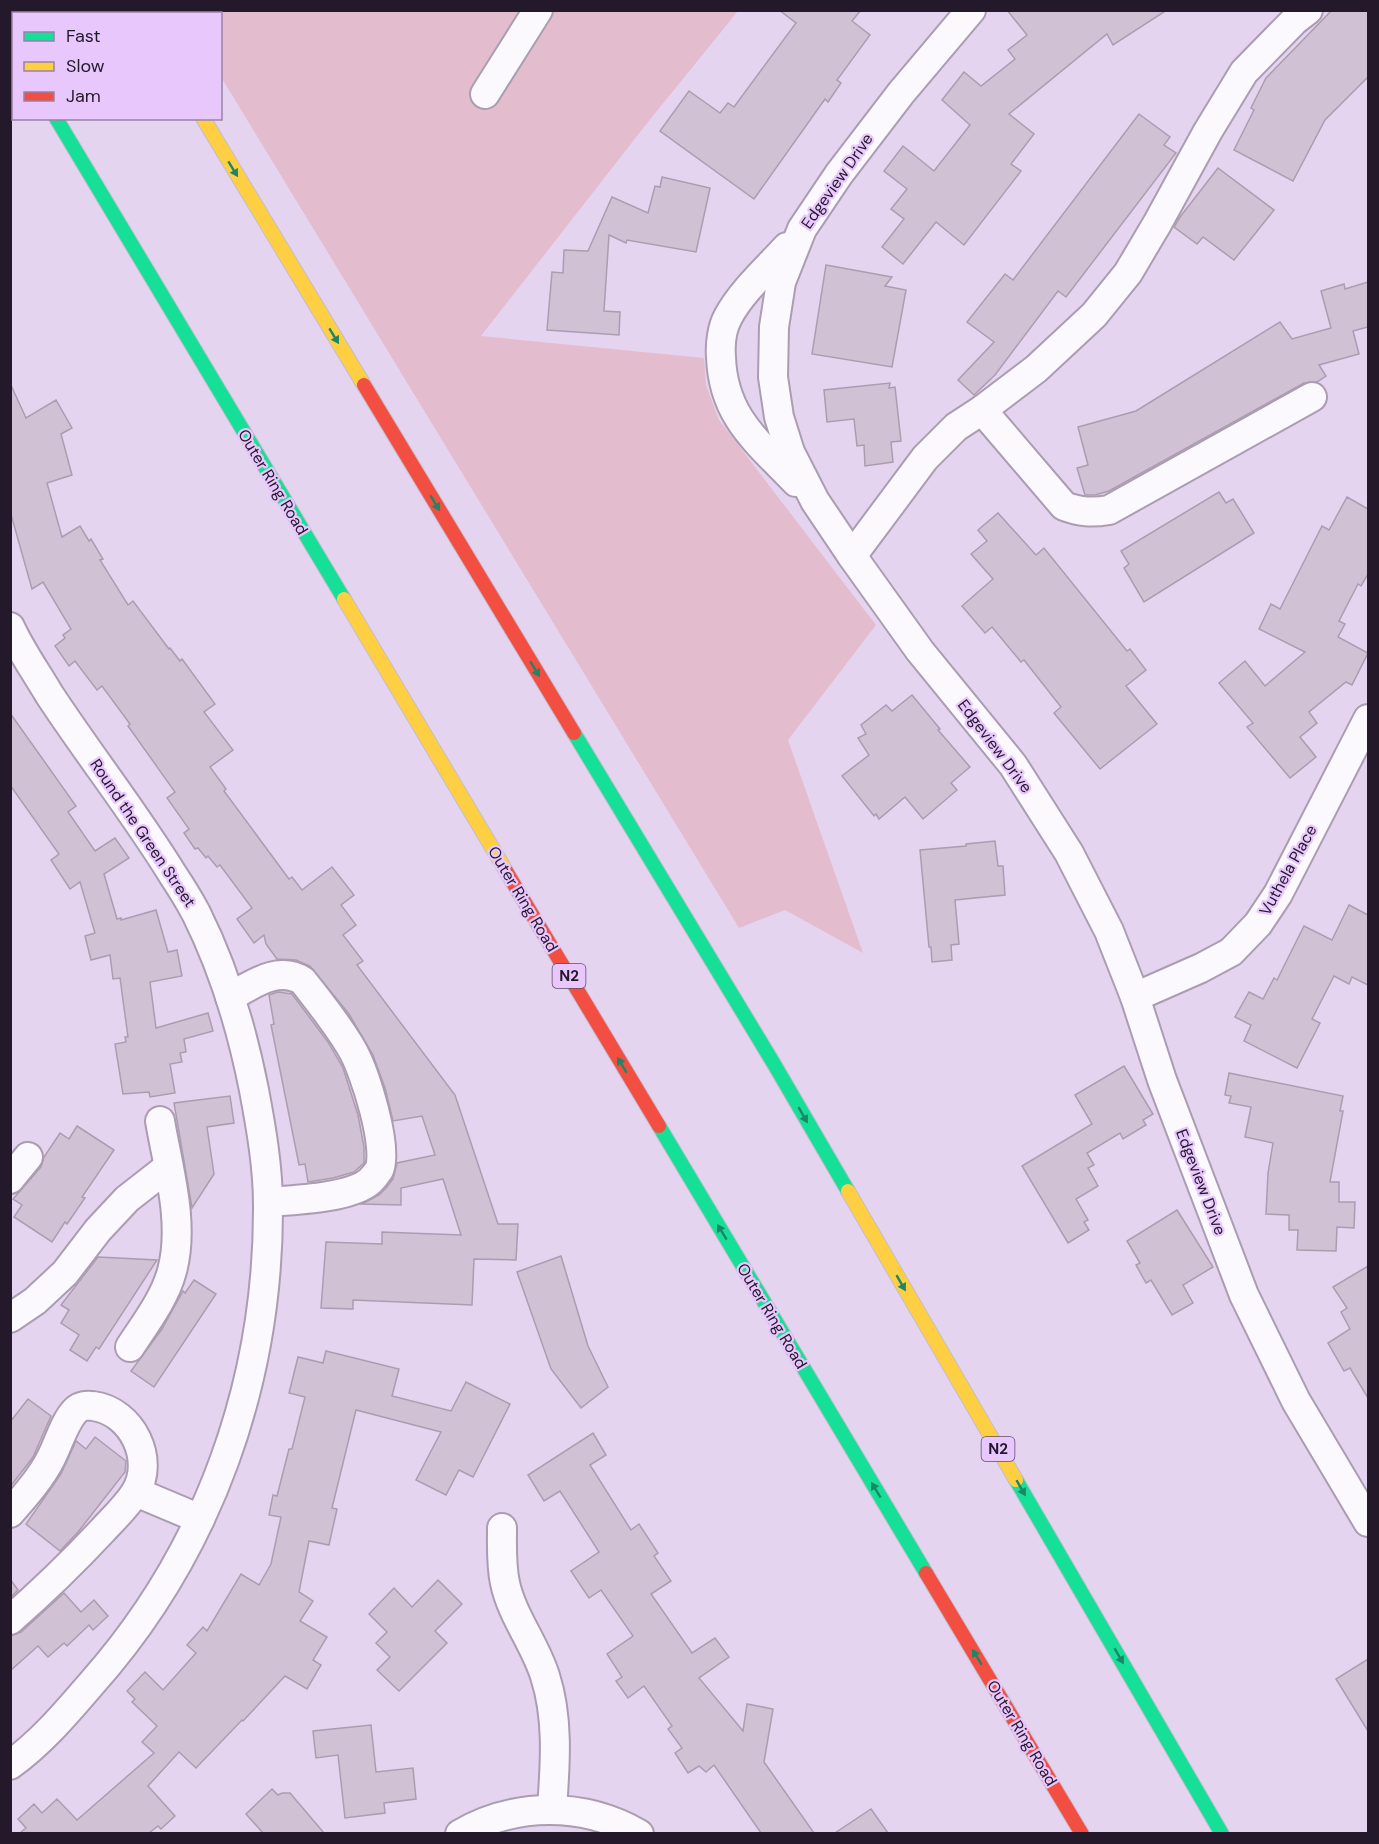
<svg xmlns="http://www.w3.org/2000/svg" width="1379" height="1844" viewBox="0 0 1379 1844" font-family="'DM Sans',sans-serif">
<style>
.green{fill:#e3bdcd}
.building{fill:#d1c1d5;stroke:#ad9cb0;stroke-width:1.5}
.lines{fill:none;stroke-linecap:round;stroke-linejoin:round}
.street-casing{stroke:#aa9db2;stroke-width:32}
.fast-casing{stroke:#c5bdcb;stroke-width:16}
.slow-casing{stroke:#c5bdcb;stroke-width:16}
.jam-casing{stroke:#c5bdcb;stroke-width:16}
.street{stroke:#fbf9fd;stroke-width:28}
.fast{stroke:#16e098;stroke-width:14}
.slow{stroke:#ffcf43;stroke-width:14}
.jam{stroke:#f24e42;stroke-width:14}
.oneway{fill:#1c8667}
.labels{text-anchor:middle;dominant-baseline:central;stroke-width:4.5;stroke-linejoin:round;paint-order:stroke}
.shield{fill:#e8c7fd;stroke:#5f4c6a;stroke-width:1.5}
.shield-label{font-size:15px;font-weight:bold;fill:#24182b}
.street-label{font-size:16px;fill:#24182b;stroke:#e8c7fd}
</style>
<rect width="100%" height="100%" fill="#e5d4f0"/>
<polygon class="green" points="180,11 738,11 648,122 481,336 704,358 706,385 719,420 876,625 788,740 863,953 785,910 739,928 221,77 220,14 182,13"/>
<g class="building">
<polygon points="779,10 861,10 852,21 870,35 837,80 841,83 828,102 825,99 754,199 660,131 689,91 720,113 728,103 734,107 796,23"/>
<polygon points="1007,10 1167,10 1113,45 1107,34 1009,114 1034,134 1011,164 1021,171 964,245 936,222 903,264 882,247 904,219 891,209 907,189 884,171 903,146 934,171 970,125 942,100 964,72 981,86 1015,59 1008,50 1027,35"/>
<polygon points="1332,10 1368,10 1368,77 1325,120 1293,181 1234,150 1254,110 1251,108 1266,78"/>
<polygon points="1139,114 1170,137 1164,145 1176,153 1066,297 1058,291 995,375 974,395 958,380 994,342 967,322 1005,274 1013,280"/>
<polygon points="1218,168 1274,210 1234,260 1203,237 1197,244 1174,227 1180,217"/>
<polygon points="662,177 710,188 696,252 627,240 626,243 609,235 604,311 620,312 619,335 547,330 552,272 563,273 564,250 588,251 612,197 648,213 655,186 660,187"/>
<polygon points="826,265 892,277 885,286 906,290 892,367 812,354"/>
<polygon points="1368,282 1368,327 1353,331 1359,354 1319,365 1326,376 1317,382 1304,383 1109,491 1095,495 1085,495 1077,468 1088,465 1078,427 1136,411 1280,322 1292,339 1331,328 1321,291 1344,284 1345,289"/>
<polygon points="10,383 26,418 56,400 72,428 61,434 72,475 47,483 62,537 80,526 89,541 91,539 103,559 100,560 128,605 133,601 169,649 170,648 180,661 182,659 215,704 204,712 233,750 210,767 226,789 224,791 289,879 292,877 302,890 332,867 354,895 341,905 356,925 343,935 363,961 357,965 455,1095 498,1224 518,1224 516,1260 474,1259 472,1305 353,1300 353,1309 321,1308 326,1242 382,1244 382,1232 461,1235 443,1179 401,1188 401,1205 362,1204 379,1195 386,1188 393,1179 397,1163 435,1155 422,1116 393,1121 385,1088 373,1055 349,1014 310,966 296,960 277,959 266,944 264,935 254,943 237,919 252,908 220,865 217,867 208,856 206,858 198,848 195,849 184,833 189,829 167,798 175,792 128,726 130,724 102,686 97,690 75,661 69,666 55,646 65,638 63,635 71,629 43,582 32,589 10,511"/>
<polygon points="890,383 889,388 895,387 901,441 891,442 893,462 865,466 864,445 857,446 854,419 827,422 824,390"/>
<polygon points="1219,492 1226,503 1233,499 1254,533 1144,602 1124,568 1129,564 1121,551"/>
<polygon points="1347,497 1368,509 1368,574 1361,586 1358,584 1339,621 1345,624 1338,637 1368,653 1352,685 1346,682 1309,712 1317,723 1300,737 1316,757 1290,778 1247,727 1253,723 1219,683 1245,661 1265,686 1305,652 1259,629 1271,604 1280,609 1322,526 1329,530"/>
<polygon points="998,513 1036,555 1044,548 1127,651 1130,649 1146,670 1126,686 1157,724 1100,769 1054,713 1061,707 1024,660 1021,662 992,627 985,633 962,606 993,579 971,554 987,541 978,530"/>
<polygon points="912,695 940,729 938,730 970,767 951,783 957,790 923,819 905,797 879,819 876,814 874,816 842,776 869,755 858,738 866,734 861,725 886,705 892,711"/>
<polygon points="10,713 76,806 68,812 95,851 115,838 129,858 104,874 117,919 121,918 121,920 156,910 168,952 177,950 182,976 150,982 156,1028 208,1013 213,1031 184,1039 186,1052 180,1053 182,1062 170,1064 175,1093 150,1097 149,1092 123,1094 115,1044 126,1042 125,1037 128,1037 120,978 113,979 110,955 91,960 85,936 95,933 80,882 70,889 51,860 59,854 10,785"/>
<polygon points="995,841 998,866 1003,866 1005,895 955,900 959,944 951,945 952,960 932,962 931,947 929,947 920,850 966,846 966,844"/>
<polygon points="1349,905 1368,915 1368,985 1352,977 1349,984 1334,976 1312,1019 1320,1023 1297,1068 1244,1041 1251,1025 1235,1017 1249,992 1263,999 1274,978 1277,980 1304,926 1332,940"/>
<polygon points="278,992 292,994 328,1042 343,1068 358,1115 364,1147 364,1163 354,1172 333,1178 308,1182 305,1164 299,1165 271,1025 274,1024 269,995"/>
<polygon points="1124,1066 1153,1114 1143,1120 1146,1125 1123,1139 1120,1133 1087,1153 1094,1165 1088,1168 1098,1186 1076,1199 1088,1220 1084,1222 1089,1230 1068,1243 1022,1166 1092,1124 1075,1095"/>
<polygon points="1229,1073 1343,1096 1340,1111 1343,1111 1330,1182 1339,1182 1339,1202 1355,1202 1354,1228 1337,1227 1336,1251 1297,1250 1298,1230 1289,1230 1289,1215 1266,1214 1268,1173 1273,1143 1245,1137 1251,1107 1229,1103 1231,1096 1225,1095"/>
<polygon points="230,1096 234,1123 207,1127 214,1174 192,1208 174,1103"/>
<polygon points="77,1126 114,1150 82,1197 85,1198 67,1224 65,1222 52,1242 14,1217 22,1205 13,1199 41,1167 44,1157 60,1133 69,1139"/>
<polygon points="1177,1210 1213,1267 1183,1285 1193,1303 1172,1315 1151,1280 1146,1283 1136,1265 1140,1263 1127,1241"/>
<polygon points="561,1256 588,1346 608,1387 581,1408 551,1369 517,1272"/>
<polygon points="98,1257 157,1260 99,1349 96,1347 87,1361 70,1350 79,1335 61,1323 69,1310 61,1305"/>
<polygon points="1368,1266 1368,1398 1350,1368 1344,1371 1328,1343 1350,1329 1341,1312 1347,1308 1333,1287"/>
<polygon points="194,1280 216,1294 154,1387 131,1371 162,1329 183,1291 185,1293"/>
<polygon points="326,1351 399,1369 392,1396 451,1411 466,1382 510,1404 473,1477 459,1470 446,1495 416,1480 441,1432 356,1410 332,1508 337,1509 329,1545 309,1541 299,1592 313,1601 300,1621 327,1637 313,1660 321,1665 307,1689 285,1676 243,1721 242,1720 196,1768 179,1752 148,1786 175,1816 161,1829 158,1826 149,1833 20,1833 26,1828 18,1819 34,1804 42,1813 57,1799 77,1820 154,1753 142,1742 157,1726 132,1702 135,1699 127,1691 145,1672 163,1690 196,1653 187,1645 203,1627 207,1631 241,1574 259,1585 271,1564 281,1517 269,1515 273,1495 277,1496 289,1449 292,1449 305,1397 289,1393 298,1357 323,1363"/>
<polygon points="28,1399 51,1416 33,1457 10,1487 10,1422"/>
<polygon points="593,1433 606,1455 590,1465 631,1530 639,1524 658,1553 654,1556 671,1581 651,1594 692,1653 715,1638 729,1657 699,1678 743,1731 747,1704 773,1709 764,1762 814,1833 761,1833 714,1765 706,1772 699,1766 688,1773 675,1753 682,1748 668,1729 672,1726 644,1686 628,1698 616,1681 622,1677 607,1654 633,1636 601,1590 589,1598 571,1571 599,1552 560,1491 544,1501 528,1475"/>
<polygon points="95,1437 126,1461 125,1472 78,1532 60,1551 26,1524 61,1474 76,1441 86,1449"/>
<polygon points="10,1579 18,1590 10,1598"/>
<polygon points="438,1580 462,1604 435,1631 447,1643 399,1691 377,1670 390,1657 376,1643 387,1632 369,1614 394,1588 412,1607"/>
<polygon points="64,1593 81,1612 94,1600 108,1616 93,1630 89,1625 67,1646 64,1643 48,1657 38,1646 10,1671 10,1636 21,1632"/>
<polygon points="1368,1659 1368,1731 1336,1679"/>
<polygon points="371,1725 376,1772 413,1768 416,1799 384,1803 385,1813 345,1818 338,1755 316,1758 313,1731"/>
<polygon points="272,1789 278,1795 282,1793 290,1793 324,1833 263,1833 246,1814"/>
<polygon points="871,1809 888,1833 835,1833"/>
</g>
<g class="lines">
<g class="street-casing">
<g id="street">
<polyline points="971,10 901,93 839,174 802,229 781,282 774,327 773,377 779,417 790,452 815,501 852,556 920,651 1013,765 1069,853 1109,931 1135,997 1162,1080 1244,1295 1296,1401 1368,1522"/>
<polyline points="485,94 538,10"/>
<path d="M787,247c-19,21 -46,45 -59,70 -6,11 -8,27 -7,40 2,60 37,85 75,125"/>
<path d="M982,410l82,96c16,6 28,7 45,4l203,-113"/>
<polyline points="852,556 925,458 956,427 982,410 1036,369 1094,315 1128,273 1157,224 1208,131 1244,72 1295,20 1308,10"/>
<path d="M10,627c11,24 26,45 39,67 40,61 86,119 124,181 8,12 16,25 23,38 28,56 46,116 58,177 7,37 14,77 14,115 1,177 -59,346 -176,478 -25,29 -50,59 -82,82"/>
<path d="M230,997c22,-12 48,-32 73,-16 17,22 36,45 50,70 12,22 36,97 26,119 -2,3 -6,8 -9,11 -19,17 -76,19 -102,21"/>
<polyline points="1135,997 1201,968 1231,952 1258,924 1278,894 1368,719"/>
<polyline points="10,1179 28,1157"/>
<polyline points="10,1318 35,1301 65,1273 98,1230 127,1199 168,1167"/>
<path d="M130,1347c15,-23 35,-49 42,-76 13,-48 -4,-103 -12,-150"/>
<polyline points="136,1492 200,1519"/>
<path d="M10,1513c15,-17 31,-35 41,-55 8,-15 13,-36 25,-48 4,-4 11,-5 17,-4 39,5 63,54 42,87 -9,14 -22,26 -33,38 -29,31 -60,61 -92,89"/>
<path d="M502,1528c0,18 -1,37 3,55 7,33 30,61 40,93 14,43 10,90 7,133"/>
<path d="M460,1834c55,-32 124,-32 179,0"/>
</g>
</g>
<g class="fast-casing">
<g id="fast">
<polyline points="138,10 140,14"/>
<polyline points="56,118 344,599"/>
<polyline points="574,733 774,1064 848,1191"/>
<polyline points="659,1126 926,1573"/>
<polyline points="1016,1480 1222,1834"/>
</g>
</g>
<g class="slow-casing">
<g id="slow">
<polyline points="10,43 14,48"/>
<polyline points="203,118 364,385"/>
<polyline points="344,599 506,871"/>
<polyline points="848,1191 1016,1480"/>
</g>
</g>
<g class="jam-casing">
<g id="jam">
<polyline points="364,385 574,733"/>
<polyline points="506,871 659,1126"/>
<polyline points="926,1573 1082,1834"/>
</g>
</g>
<use href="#street" class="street"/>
<use href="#fast" class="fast"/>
<use href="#slow" class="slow"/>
<use href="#jam" class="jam"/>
</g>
<defs><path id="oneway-solid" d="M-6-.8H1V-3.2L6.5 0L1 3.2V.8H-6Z" transform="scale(1.5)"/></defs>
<g class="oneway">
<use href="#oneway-solid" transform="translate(233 169) rotate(59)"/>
<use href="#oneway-solid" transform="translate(334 336) rotate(59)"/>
<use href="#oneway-solid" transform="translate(435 503) rotate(59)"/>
<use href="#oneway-solid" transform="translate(535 669) rotate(59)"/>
<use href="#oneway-solid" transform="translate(622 1065) rotate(-121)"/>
<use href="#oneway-solid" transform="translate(803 1115) rotate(60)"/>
<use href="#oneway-solid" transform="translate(722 1232) rotate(-121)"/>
<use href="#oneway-solid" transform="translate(901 1283) rotate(60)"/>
<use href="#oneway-solid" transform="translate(1021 1488) rotate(60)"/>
<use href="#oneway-solid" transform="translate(876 1490) rotate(-121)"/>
<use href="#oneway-solid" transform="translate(1119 1656) rotate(60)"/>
<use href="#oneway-solid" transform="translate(977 1657) rotate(-121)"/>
</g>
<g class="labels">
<g class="shield">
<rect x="552.5" y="964" width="33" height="24" rx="4.5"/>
<rect x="981.5" y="1437" width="33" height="24" rx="4.5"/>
</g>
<g class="shield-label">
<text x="569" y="976">N2</text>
<text x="998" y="1449">N2</text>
</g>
<g class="street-label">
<text transform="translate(837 181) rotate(-55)">Edgeview Drive</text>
<text transform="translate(273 482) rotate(59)">Outer Ring Road</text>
<text transform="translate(995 746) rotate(53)">Edgeview Drive</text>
<text transform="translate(143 833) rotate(56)">Round the Green Street</text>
<text transform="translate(1288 870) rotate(-61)">Vuthela Place</text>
<text transform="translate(523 899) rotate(59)">Outer Ring Road</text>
<text transform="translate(1201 1182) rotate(69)">Edgeview Drive</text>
<text transform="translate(772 1316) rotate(59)">Outer Ring Road</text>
<text transform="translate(1022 1733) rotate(59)">Outer Ring Road</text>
</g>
</g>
<rect width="1379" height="1844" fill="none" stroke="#24182b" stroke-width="24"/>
<rect x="12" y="12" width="210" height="108" fill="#e8c7fd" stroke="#9a81a9" stroke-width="1.5"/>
<rect x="24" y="32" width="30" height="9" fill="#16e098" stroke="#9a81a9" stroke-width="1.5"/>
<text x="66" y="42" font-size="18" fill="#24182b">Fast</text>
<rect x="24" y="62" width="30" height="9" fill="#ffcf43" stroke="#9a81a9" stroke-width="1.5"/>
<text x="66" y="72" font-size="18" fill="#24182b">Slow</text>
<rect x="24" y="92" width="30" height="9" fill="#f24e42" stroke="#9a81a9" stroke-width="1.5"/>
<text x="66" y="102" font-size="18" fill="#24182b">Jam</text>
</svg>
